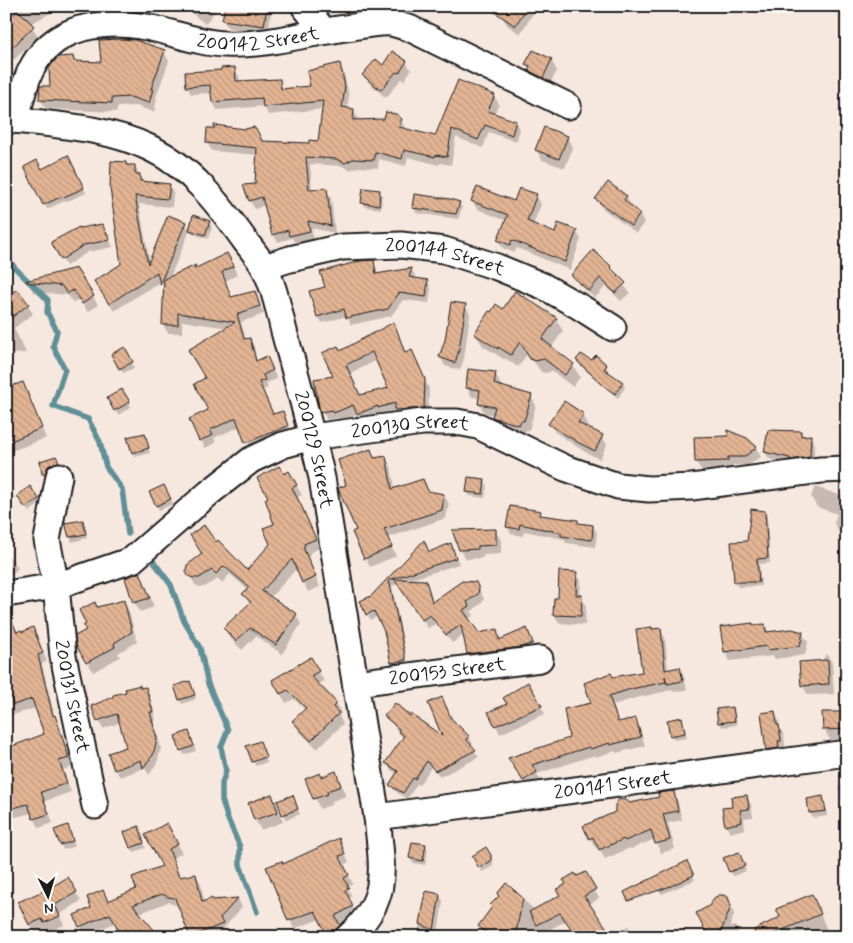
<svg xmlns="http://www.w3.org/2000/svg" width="853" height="943" viewBox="0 0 853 943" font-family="Mynerve,sans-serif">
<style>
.shadow{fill:#0003;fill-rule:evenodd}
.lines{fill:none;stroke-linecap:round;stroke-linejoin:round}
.stream{stroke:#5f8f97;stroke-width:5.5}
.building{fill:url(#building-back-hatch);stroke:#1c1c1c;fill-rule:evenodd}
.minor-casing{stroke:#1c1c1c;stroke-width:29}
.minor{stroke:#fff;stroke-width:25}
.labels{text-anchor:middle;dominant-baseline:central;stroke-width:5;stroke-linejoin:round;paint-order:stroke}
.street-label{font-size:19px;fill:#1c1c1c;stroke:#fff}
</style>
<defs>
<pattern id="building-back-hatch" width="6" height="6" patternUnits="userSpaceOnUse" patternTransform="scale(1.25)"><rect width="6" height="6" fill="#e3b494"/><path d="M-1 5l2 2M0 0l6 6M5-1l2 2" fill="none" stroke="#c29a7f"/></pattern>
</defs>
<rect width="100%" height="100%" fill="#f7e8df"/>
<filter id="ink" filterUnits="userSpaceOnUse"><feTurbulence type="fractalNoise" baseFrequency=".02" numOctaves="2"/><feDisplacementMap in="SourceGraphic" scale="10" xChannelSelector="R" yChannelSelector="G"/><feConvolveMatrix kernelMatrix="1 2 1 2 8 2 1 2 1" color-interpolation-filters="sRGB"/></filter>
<g filter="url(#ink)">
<g class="shadow">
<polygon points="23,6 64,6 30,24 38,36 14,60 6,52 6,18 8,16 11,18"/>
<polygon points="107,6 142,6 137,16"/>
<polygon points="152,6 168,6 168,10 153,8"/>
<polygon points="183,6 219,6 205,24"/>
<polygon points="226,6 272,6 268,34 228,28 223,20"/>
<polygon points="460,6 469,6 467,10"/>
<polygon points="510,6 538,6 520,34 507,25 503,17"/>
<polygon points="164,52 169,61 156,97 157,99 154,112 136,106 117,107 117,112 46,109 40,99 72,57 75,62 102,63"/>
<polygon points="551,60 557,71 548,87 535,80 527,64"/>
<polygon points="406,62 411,70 404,81 401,79 386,98 369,83 364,75"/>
<polygon points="6,65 14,76 6,82"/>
<polygon points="339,65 344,73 349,96 347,109 353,110 358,118 358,121 401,120 405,128 405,130 436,137 494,96 499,104 494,114 516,122 520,130 516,142 489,132 483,148 456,137 451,165 440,163 439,165 408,157 406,166 379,159 378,168 358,167 350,170 342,166 310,164 312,190 326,189 331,197 335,233 311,228 314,239 295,243 292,238 278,242 273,234 265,205 255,209 250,201 256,185 258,155 212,151 207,143 216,130 257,133 263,142 310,144 319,142 323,109 268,115 264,106 217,110 213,102 212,93 191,94 187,86 223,71 234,68 239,76 240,83 279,80 284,90 312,87"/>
<polygon points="567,137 573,147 565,168 542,160 536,150"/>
<polygon points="70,162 86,193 68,201 67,200 47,209 44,204 42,170"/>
<polygon points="126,166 135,166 144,183 169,185 173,193 172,207 139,204 150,263 185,223 190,231 194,217 209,222 212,227 208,239 193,234 190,230 170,277 195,266 197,269 232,263 237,275 225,281 232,298 255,292 264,314 241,322 246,340 249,340 254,347 257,362 267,358 271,366 277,379 266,383 268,388 263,390 274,416 282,412 292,434 251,451 241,426 214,438 216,443 205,448 201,440 209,411 207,379 228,328 182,321 182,333 168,333 163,325 164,289 161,281 114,311 100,290 122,265"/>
<polygon points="609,184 626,197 631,205 630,207 640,215 644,223 636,233 602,208 597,199"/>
<polygon points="379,191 382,196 381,209 365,207 363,202"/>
<polygon points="536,195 541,204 533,225 555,235 576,231 581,239 570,270 517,248 514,253 503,248 498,240 507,221 477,209 472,201 515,203"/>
<polygon points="459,203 462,208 458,219 416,213 414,208"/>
<polygon points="106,232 113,247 88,252 66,266 53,242"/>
<polygon points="373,262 377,269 378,275 412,270 415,276 415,279 427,281 431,288 429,303 403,300 391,316 351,325 347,316 322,323 318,316 326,287"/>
<polygon points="610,267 630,293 621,301 606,286 595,298 578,284 573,275"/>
<polygon points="76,269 98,305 88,312 79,299 73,303 68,295 33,292 28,282"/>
<polygon points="6,287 10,296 28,305 33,314 14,328 26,353 11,354 14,387 23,383 46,438 14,450 6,458"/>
<polygon points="465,305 470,314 464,359 460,370 445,366 440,357"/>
<polygon points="504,310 556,319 563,331 551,348 573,365 580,377 573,387 552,371 546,373 541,372 528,353 518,367 505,358 505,360 483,346 475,334 492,314"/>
<path d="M393,324l13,30 6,-3 4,9 13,29 -1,27 -27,3 -4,-7 -12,4 -1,-2 -21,8 -5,-8 -18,7 -2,-3 -11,2 -5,-9 12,-34 6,-25zM377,360l13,28 -29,8 -11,-22z"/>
<polygon points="124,349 134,368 123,373 113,355"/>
<polygon points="596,356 606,366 609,371 607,373 623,383 625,387 618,398 608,390 580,365 577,360 591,362"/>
<polygon points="495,373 500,383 500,387 531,396 536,405 529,430 526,430 525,434 499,426 494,417 494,415 485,413 479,404 480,398 472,397 467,388"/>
<polygon points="122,391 131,407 118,415 108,398"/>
<polygon points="583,415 588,424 585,428 602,436 607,445 600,459 585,452 555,432 550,424"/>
<polygon points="800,432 803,437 810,436 814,443 814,464 795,465 769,459 765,452"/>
<polygon points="144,434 150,453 135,457 133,452"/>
<polygon points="746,440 756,448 761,457 749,465 732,465 733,469 701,470 696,462"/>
<polygon points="371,451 376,459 386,458 391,466 395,489 423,480 429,493 444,495 449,504 446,518 387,538 396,556 370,567 353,533 358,531 348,486"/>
<polygon points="55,458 60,467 46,478 43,474 41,461"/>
<polygon points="289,473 302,495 296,498 306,516 320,548 309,553 310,556 307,557 320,587 308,592 297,568 270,598 296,615 301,624 282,654 256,636 242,650 230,638 225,629 250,605 244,595 248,590 230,574 222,583 218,579 204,587 200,587 195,585 190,575 216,544 247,572 272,544 275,524 269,497 283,476"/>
<polygon points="484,480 487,485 485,498 470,496 467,492"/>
<polygon points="815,487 843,496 847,490 847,535 839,532 834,523 837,514 817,507 811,497"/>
<polygon points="167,491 173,504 159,510 150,493"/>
<polygon points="38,499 40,504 29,512 21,501"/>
<polygon points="540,512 542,517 577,521 580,525 593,526 597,533 595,547 566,543 564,539 524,531 523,536 511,534 507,526"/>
<polygon points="764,512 767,517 770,563 759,564 761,586 738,587 735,582 733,544 748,542"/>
<polygon points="82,521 87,538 72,542 70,537"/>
<polygon points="495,531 501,540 501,554 483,555 483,558 466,559 460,549"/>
<polygon points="424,542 429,553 451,545 459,564 409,580 425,581 430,591 433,602 476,583 484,599 482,603 471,612 474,615 468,619 479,635 496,631 502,640 527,630 537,652 474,663 468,654 464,635 452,643 437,623 428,628 398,584 392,586 408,665 395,668 392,663 385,631 378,616 371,620 367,614 372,597"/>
<polygon points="6,553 13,560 18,568 6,581"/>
<polygon points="140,573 145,583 154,607 140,612 134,602"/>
<polygon points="576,573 581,581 580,596 586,605 585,625 559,623 554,615 560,599"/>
<polygon points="123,601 129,611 137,642 118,653 120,657 93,672 78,645 87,631 97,608"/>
<polygon points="765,625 769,633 802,633 808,642 805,655 775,659 773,656 730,661 725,652 754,626"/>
<polygon points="32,629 47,661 42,664 55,718 59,725 73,767 63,770 71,792 45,801 53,823 39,828 32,813 7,819 6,817 6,746 7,749 45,734 36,708 6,717 6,630 21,633"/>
<polygon points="660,629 665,638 668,670 679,668 684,677 687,690 673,692 672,690 636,698 613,705 619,723 635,719 640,728 645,746 616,753 615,751 596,757 595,755 537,774 541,781 529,789 514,766 570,738 593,704 613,679 643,673"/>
<polygon points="827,654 832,663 834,694 808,695 802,685"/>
<polygon points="310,658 324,681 318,685 336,704 341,713 339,716 343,724 317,749 299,731 294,721 305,710 294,699 286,703 273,681"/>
<polygon points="189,682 196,699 182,704 180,700"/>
<polygon points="528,684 545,714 500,734 490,712 508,705"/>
<polygon points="146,688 150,696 156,720 154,721 161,748 157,763 149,775 145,768 120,777 115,769 128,748 121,722 103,729 93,706 128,693"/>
<polygon points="732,708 735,713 737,725 722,727 720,723"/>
<polygon points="774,712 779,721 780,729 784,735 785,749 772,758 767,749"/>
<polygon points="847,713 847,739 830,740 824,729"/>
<polygon points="386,716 410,718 445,740 452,720 469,738 473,744 470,745 479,757 440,777 432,766 419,785 417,784 407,799 395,791 391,785 397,774 391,770 387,763 404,739"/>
<polygon points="682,718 684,723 687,738 674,740 672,735"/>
<polygon points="176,737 191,737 196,751 184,755"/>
<polygon points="262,747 267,762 256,766 253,761"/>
<polygon points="336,773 346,796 332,801 333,804 320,809 307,779 322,778"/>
<polygon points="847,784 847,809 842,800 838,787"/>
<polygon points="673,792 678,802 682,820 668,823 675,849 661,853 655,839 631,849 630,848 605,859 598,846 595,848 585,827 616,813 630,804 661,798"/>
<polygon points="271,796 277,806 283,822 261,830 255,820"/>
<polygon points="746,796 751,804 753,817 744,818 745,829 730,833 726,826"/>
<polygon points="823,798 825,802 827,816 813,818 810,813 808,800"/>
<polygon points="295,801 300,814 286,820 278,802"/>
<polygon points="166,825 182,853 173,858 180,878 196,875 201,884 204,902 238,899 242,907 224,928 227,933 218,937 191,937 179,907 168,902 85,935 76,916 93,908 103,892 108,902 138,889 163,867"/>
<polygon points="68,827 75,846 63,850 56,831"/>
<polygon points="141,833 146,848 134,852 131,848"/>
<polygon points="339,839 349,862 343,865 353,884 347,887 352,896 348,899 357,915 338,925 343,934 342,937 329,937 320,919 294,929 267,867 283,866"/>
<polygon points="426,846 428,850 425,865 413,863 410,858"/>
<polygon points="486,849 493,861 493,866 482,872 473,856"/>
<polygon points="741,858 746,871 733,876 725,859"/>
<polygon points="689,868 695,880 662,894 654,884"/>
<polygon points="585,873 599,898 566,921 535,937 487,937 480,926 506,885 535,910 561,896 577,878"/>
<polygon points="67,879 81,901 59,915 64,925 37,937 20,903 51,889"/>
<polygon points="440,895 443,901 438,933 440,937 416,937 423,916"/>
<polygon points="812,895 828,932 847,928 847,937 805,937 803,932 794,937 743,937 782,917"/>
<polygon points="729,901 734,914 730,927 735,926 740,937 710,937"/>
<polygon points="628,926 637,937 618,937 617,935"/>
</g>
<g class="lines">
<g class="stream">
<polyline points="6,256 15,268 48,300 47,312 57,331 53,346 65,369 53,406 88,419 100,442 106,467 122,489 128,534"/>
<polyline points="154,562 171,585 184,621 200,648 208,684 228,730 221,747 226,771 222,783 222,800 227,817 240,847 240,865 257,912"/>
</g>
</g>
<g class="building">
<polygon points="225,6 267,6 264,26 222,20"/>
<polygon points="486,6 528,6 515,26"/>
<polygon points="18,10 34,26 6,54 6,22"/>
<polygon points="121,39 135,40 165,50 151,89 153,89 149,103 130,97 112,98 112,103 39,100 40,86 50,86 49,68 58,57 73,56 74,61 101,62 99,40"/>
<polygon points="533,50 552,59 543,78 528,70 530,66 525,64"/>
<polygon points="392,51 407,61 399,73 396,72 381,90 362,75 376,59 383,65"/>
<polygon points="340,63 345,87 342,107 354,109 353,120 384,119 386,112 396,114 402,119 399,127 435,136 458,80 495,95 488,111 516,121 512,135 485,125 478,140 452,129 447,157 436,155 435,157 404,150 402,159 375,152 374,160 353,159 345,163 336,159 306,157 309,189 327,188 331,226 308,221 310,231 289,236 288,230 272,235 262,197 249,201 243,185 255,184 257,148 206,143 207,128 215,128 214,125 245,129 254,127 258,132 262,141 309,143 309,140 318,141 323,101 263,107 262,98 212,102 210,85 186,87 185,72 221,70 221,68 235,67 236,81 280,79 281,89 310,86 307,71"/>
<polygon points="544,127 568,136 559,159 535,150"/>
<polygon points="68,155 84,188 64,197 63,196 43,205 24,167 37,160 42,169"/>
<polygon points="111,161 126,162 126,165 135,165 135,174 140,174 140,181 170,184 168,199 135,196 148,264 168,215 186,222 160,284 157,272 109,304 94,281 121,264 110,188"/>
<polygon points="608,182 627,196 624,200 640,214 631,226 595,199"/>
<polygon points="477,187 514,201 519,188 537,194 527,221 555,233 558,223 577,230 565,262 512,240 510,245 497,240 508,215 471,201"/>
<polygon points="363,188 380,190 379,205 361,203"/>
<polygon points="414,194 450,199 460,202 456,214 412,208"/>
<polygon points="193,215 210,221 205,235 189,230"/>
<polygon points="102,224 110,240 84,245 61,260 51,242 79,227 80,228"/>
<polygon points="593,250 611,266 610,267 626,283 615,293 600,278 589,291 571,275"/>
<polygon points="227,253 234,266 222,272 231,297 255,291 260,306 237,314 244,339 250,338 256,361 267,356 273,370 263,375 265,380 259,382 273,414 283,411 288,426 245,443 236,418 210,430 213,435 199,441 189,419 208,410 194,384 205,378 188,350 235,322 178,313 178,325 162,325 164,279 196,265 194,269"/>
<polygon points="374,260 376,274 412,268 409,277 428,280 426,297 399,293 388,309 346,318 344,309 317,317 309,291 325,287 320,272 360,261"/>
<polygon points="76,268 94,296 82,304 73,290 67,294 62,286 26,282 26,281"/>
<polygon points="17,289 29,304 6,322 6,297"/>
<polygon points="515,291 557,318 542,339 574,364 565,375 544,359 535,361 530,359 520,342 511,355 498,347 498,349 474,334 489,311 491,312 496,304 503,309"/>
<polygon points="451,302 466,304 459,350 455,363 439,357 445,340"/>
<path d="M394,322l11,31 7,-3 13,29 -1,29 -29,2v-7l-17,5v-2l-21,8 -4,-9 -19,8 -2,-3 -12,2 -6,-33 19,-3 -11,-23 16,-7 2,5zM372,352l16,36 -28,7 -14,-30z"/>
<polygon points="125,347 133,362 119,369 111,354"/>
<polygon points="581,354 591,360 596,355 607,365 604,369 623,382 615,394 604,386 576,360"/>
<polygon points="468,369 496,372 494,384 532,395 524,421 521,421 519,425 492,417 495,407 478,404 480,390 466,388"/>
<polygon points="23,382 42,428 6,443 6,388"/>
<polygon points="122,389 130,402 114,411 107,398"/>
<polygon points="564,401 584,414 578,423 603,435 595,451 579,443 548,424"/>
<polygon points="727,430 747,438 757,447 744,457 728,457 728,461 695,462 694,437 728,436"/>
<polygon points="768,430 801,431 801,436 811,435 810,457 790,460 790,458 764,452"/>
<polygon points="145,433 149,448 132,453 127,437"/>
<polygon points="371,449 374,458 386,456 392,489 423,479 428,491 444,494 442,510 384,529 392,547 364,559 352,532 356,530 339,491 338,488 346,485 338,460"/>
<polygon points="56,456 59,462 54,463 48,466 45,474 42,474 40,461"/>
<polygon points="279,466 284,474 289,471 297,485 292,488 301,505 316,539 304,544 305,546 303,547 316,577 302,583 292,559 262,591 297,614 276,645 250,628 236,641 223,628 251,602 242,594 249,587 224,566 216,574 212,570 199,578 193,578 188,576 186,571 187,565 202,554 190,535 204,525 216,542 218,540 247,570 270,544 263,528 274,524 265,499 268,497 257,478"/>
<polygon points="468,477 485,479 483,494 466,492"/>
<polygon points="164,485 171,499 156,506 149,492"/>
<polygon points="30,486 39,499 25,508 17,496"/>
<polygon points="510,506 541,511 540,515 578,520 578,523 593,525 592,540 561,536 561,533 520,524 519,529 506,527"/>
<polygon points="751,509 765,511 768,558 757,559 759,582 734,582 731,542 747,541"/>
<polygon points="83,520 86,534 69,537 65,523"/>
<polygon points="496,529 496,545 478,546 478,549 459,550 452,530"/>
<polygon points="424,540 429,552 451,543 456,558 389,580 406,660 391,663 384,631 374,611 366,615 360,601 371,596"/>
<polygon points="559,571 577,572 576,595 582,595 581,616 553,615 554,598 558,598"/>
<polygon points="140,572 150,598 133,603 125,578"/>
<polygon points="394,579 426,580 432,602 462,581 476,582 479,589 478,594 467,602 469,606 463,610 479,633 497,629 499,640 527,628 533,643 522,647 467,654 461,625 446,635 430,615 422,620"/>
<polygon points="124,600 132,632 114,643 115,647 86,663 76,645 75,636 86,630 83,626 86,624 79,610 95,602 97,607"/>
<polygon points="6,608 17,632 21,630 22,632 33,627 43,653 38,655 53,716 55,715 69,758 59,761 67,783 41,792 49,814 33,819 28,804 6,810 6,751 12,750 10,747 44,734 32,699 13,705 6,686"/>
<polygon points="753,623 753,625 765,624 766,632 792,629 803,632 800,646 768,650 767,646 724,652 720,627"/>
<polygon points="652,627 652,629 661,628 665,670 680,667 683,681 667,684 665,676 666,682 631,689 609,696 618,722 636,718 641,737 610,745 610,743 590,749 589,747 532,765 537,772 523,781 508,758 569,738 564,709 591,703 584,683 611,673 613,677 642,672 636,629"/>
<polygon points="311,657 319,671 311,676 337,703 333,707 339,713 311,741 292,721 306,708 288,690 280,694 272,680"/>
<polygon points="828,660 829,684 801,686 799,662"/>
<polygon points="190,681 195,695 179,700 174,686"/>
<polygon points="528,682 542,706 495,726 488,712 507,704 503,698"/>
<polygon points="140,685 140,688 146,687 153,712 150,712 157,739 153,755 143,768 141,760 114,770 108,753 126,747 117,714 97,721 91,706 113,697 113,695 126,692 125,689"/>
<polygon points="442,697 451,718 470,737 466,739 476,750 435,771 427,761 415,779 413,778 403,793 389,785 398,771 385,763 404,736 398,731 399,729 384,716 395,703 410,716 411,714 442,736 428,703"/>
<polygon points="733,707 735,721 718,723 716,709"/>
<polygon points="775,711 777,725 779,725 781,741 778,741 779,748 766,750 761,713"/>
<polygon points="822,712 847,712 847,729 823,730"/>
<polygon points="682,717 685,733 670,736 667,720"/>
<polygon points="189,731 194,746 180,751 175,736"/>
<polygon points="260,741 266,757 252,762 246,746"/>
<polygon points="336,771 341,786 327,791 328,794 313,799 305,779 320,773 321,777"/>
<polygon points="674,791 678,811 663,814 670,840 655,844 651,830 625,841 624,839 599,850 593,837 589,839 583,826 615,812 615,805 619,799 626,800 630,803 659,797 658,793"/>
<polygon points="272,794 278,812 254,820 248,803"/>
<polygon points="293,795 298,809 282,815 277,801"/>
<polygon points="747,795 749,809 740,810 742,822 725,826 722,808 732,807 731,797"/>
<polygon points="823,796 826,811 809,813 807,799"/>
<polygon points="167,823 178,844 169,849 179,877 196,874 202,902 212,898 213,900 238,898 220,918 223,924 190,937 175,898 168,897 162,894 133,905 160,937 120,937 118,929 110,914 79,927 74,915 91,908 87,897 103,890 108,901 136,889 132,877 162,866 145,835"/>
<polygon points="68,825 73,841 60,845 54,830"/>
<polygon points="139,826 144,843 130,848 124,832"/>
<polygon points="339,838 345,854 339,856 349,875 344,878 349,888 345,890 353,906 335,916 340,925 335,931 327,935 315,911 288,921 266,867 282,861 283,864"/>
<polygon points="412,842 426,844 423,861 409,858"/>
<polygon points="486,847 491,855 491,861 479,868 472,856"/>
<polygon points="739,852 745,866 729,872 723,858"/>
<polygon points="687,861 694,875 671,886 628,901 624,892"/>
<polygon points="586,872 596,889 584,896 613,937 577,937 560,913 536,925 529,912 560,895 556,890 566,884 563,880 575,873 577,876"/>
<polygon points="68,877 77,892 55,905 60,916 44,923 42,919 29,925 18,902 50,888"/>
<polygon points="506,883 523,898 515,937 492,937 478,926 492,907 490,905 499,896 497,894"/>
<polygon points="426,891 440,894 434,930 420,924"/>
<polygon points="812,894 821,914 766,937 757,937 754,930 780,917 776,909"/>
<polygon points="719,895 723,895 728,897 731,906 719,937 708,937 696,913 709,906 714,898"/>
</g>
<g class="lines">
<g class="minor-casing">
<g id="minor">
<polyline points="304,6 324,31"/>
<path id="s1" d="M6,119c49,6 99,8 144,29 41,19 70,58 96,94 6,8 13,16 18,25 11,20 15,46 21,68 13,48 26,95 37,143l55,339c5,51 14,83 -29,120"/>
<path id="s2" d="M16,120c8,-35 14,-67 49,-85 21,-11 51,-13 75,-9 29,4 55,17 85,18 43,2 86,-12 128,-17 12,-2 26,-5 38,-4 6,1 12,4 18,5l159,78"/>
<path id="s3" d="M264,267l26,-8 52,-12 59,-2 43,5 53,17 46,19 37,21 33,21"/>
<path id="s4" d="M59,476l-12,64 9,46 7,70 32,150"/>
<path id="s5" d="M6,594l50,-8 76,-26 77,-67 42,-33 32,-15 29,-8 111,-15h34l21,4 87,42 53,18 31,3 43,-2 129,-17 26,-1"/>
<path id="s6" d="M356,683l184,-24"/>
<path id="s7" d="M377,817l470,-64"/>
</g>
</g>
<use href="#minor" class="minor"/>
</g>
</g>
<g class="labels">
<g class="street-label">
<text stroke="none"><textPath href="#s2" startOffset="299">200142 Street</textPath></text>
<text stroke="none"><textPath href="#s3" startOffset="185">200144 Street</textPath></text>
<text stroke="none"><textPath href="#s5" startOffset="451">200130 Street</textPath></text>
<text stroke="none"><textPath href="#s1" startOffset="504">200129 Street</textPath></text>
<text stroke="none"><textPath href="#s6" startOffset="92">200153 Street</textPath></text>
<text stroke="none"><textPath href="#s4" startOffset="224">200131 Street</textPath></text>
<text stroke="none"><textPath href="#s7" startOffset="238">200141 Street</textPath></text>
</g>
</g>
<rect width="853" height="943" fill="none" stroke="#fff" stroke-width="25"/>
<rect x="12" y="12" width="828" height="918" fill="none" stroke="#1c1c1c" stroke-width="2" filter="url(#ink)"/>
<g transform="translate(48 896) rotate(175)" stroke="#ffffff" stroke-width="4" paint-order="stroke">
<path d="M0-4L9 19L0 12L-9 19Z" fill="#1c1c1c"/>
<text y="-8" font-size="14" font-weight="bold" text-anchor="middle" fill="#1c1c1c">N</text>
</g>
</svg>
